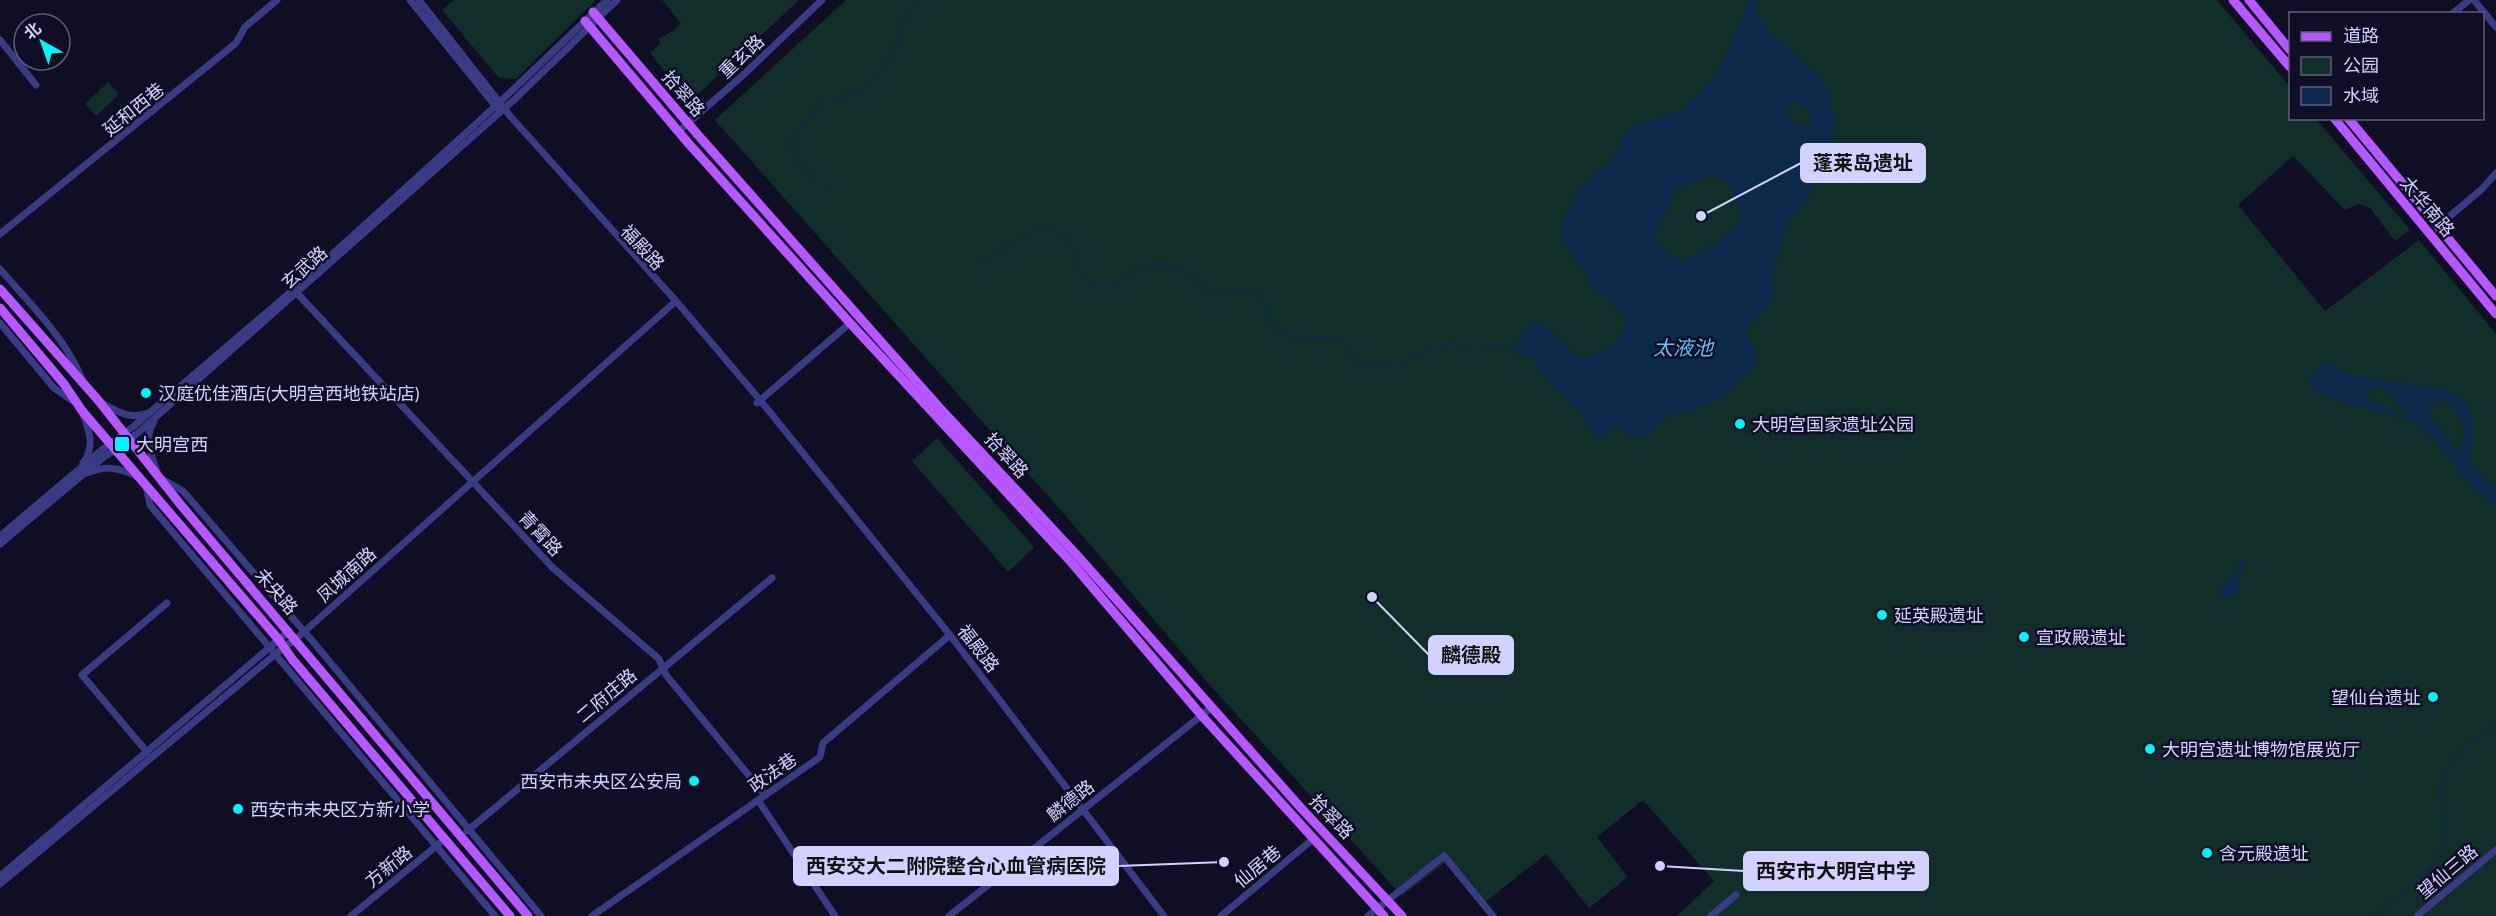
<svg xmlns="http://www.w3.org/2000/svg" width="2496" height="916" viewBox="0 0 2496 916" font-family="Lato,'Noto Sans SC',sans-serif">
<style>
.green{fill:#112e2b}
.water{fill:#0c284a;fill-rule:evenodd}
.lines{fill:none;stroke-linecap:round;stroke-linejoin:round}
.stream{stroke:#0c284a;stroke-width:1.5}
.minor{stroke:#393b83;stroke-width:7}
.major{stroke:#b558ff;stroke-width:9}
.poi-dot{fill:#00f4fc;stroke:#100e24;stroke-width:2}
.labels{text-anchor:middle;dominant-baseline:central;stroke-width:5;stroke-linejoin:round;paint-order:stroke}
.street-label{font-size:18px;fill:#d3d1ff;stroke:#100e24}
.poi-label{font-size:18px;fill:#d3d1ff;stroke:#100e24;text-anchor:start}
.water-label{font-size:20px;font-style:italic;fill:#5fc0ff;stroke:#100e24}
.leader{fill:none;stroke:#d3d1ff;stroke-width:2}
.callout-dot{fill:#d3d1ff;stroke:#100e24;stroke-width:2}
.callout{fill:#d3d1ff;stroke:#d3d1ff;stroke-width:2}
.callout-label{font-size:20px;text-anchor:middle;font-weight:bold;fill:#111}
</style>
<rect width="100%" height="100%" fill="#100e24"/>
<g class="green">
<polygon points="454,0 595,0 595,1 516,79 499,78 442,10"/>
<polygon points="662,0 799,0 697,95 683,94 650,53 661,43 658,39 673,31 681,23"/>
<polygon points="846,0 2217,0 2290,87 2290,118 2316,119 2410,230 2395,241 2370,208 2359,204 2345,210 2293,156 2238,205 2325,311 2419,240 2496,334 2496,916 1677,916 1714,881 1643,800 1597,837 1628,877 1589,908 1546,854 1483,904 1448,860 1402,896 1207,682 1064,514 715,120"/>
<polygon points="108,82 119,94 96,116 85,104"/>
<polygon points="937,438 1034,547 1008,572 912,461"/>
</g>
<g class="water">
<path d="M1749,0h10l-4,7c5,35 76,58 76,103l4,4 -5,36 -13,16 -7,29 -22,27 -11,35 -5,26 2,8 -6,15 -23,24c10,19 17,28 2,46l-3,-3 -23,25 -25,11 -30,8 -19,19 -18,1 -9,-9h-9l-13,13 -17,-27 -33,-34 -15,-22 -21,-6 17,-27 8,-4 22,17 15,17 15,3c17,-8 42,-20 36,-43l-10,-7 -4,-10 -15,-3 -10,-21 1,-4 -6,-3 -20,-29 -1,-8 4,-12 15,-27 35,-34 12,-24 6,-7 47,-15 30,-27 14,-20zM1799,101l10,9 3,9 -5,7 -6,1 -9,-5 -8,-13 6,-6zM1712,175l16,6c4,10 9,21 12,31 4,16 -39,43 -52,45l-1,5 -7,1 -2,-5 -23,-16v-8l21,-46z"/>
<path d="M2325,360c11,8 24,14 37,17 27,7 96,5 107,32 7,19 0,36 1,55l16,16 10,6v20c-9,-9 -20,-15 -28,-24 -17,-19 -29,-46 -53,-58 -35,-17 -81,-16 -110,-43zM2377,386l17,11 13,16 -1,5 -35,-18 -4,-7 1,-4zM2438,399l11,3c13,17 19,29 10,48h-3c-9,-12 -17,-24 -27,-36l2,-8z"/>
<path d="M2241,558l6,4 -8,12c2,12 -2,27 -17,23l-2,-4 6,-11 11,-9z"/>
</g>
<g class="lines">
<g class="stream">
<path d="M831,189c-17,-13 -51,-30 -36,-55 3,-5 9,-8 13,-13 6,-8 6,-15 16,-21 9,-4 18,-3 27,-5 12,-3 26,-21 34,-30 17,-21 11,-50 37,-65"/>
<path d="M978,265c21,-10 59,-50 85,-30 18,13 8,44 34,50 25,7 38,-35 80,-17 12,5 26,19 37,27 16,0 32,-8 47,1 4,9 7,23 13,31 13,16 41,10 59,9l11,8 15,19 16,4 27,-3 25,-15 25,-6 19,4 46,-3"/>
<path d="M2374,916c23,-20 59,-40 70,-71 8,-20 -1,-29 -4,-48 -5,-33 35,-56 56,-73"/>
</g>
<g class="minor">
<polyline points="410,0 497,108"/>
<polyline points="419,0 511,117 676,301 760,400 950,635 1164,916"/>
<polyline points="2474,0 2496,27"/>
<polyline points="2452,14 2469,0"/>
<polyline points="0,40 36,85"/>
<polyline points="679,131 741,77 822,0"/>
<polyline points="2438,226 2482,189 2496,173"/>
<polyline points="0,234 236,43 245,27 277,0"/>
<path d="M0,269c29,34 65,68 82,110"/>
<polyline points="296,292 553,568 659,659 666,675 765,795"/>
<polyline points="0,323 54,388 74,402"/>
<path d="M102,403c16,9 28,17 46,10"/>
<polyline points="757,403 850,323"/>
<path d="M154,422c-11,16 -3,33 3,49"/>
<path d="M83,463c12,-17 7,-30 0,-48"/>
<path d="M87,473c19,-8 32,-5 50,3"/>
<polyline points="162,479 183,491 315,644 541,916"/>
<polyline points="146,486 150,505 495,916"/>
<polyline points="0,536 103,449 134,426 293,290 500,102 607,0"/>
<polyline points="0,544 105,456 116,450 139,432 515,99 617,0"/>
<polyline points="147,752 82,675 167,603"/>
<polyline points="758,800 835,916"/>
<polyline points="467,831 772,578"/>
<polyline points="0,876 289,631"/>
<polyline points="0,884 284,647 296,639 676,301"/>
<polyline points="2418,915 2496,850"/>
<polyline points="351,916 445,839"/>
<polyline points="592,916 820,757 823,743 950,635"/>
<polyline points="949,916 1211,708"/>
<polyline points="1221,916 1313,839"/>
<polyline points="1368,916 1444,856 1493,916"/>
<polyline points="1711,916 1736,895"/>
</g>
<g class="major">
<polyline points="2233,0 2290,67"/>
<polyline points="2249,0 2290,50"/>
<polyline points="593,12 698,135 938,406 1076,554 1301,808 1402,916"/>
<polyline points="585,21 689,144 850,323 1071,562 1202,716 1384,916"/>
<polyline points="2334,118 2496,314"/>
<polyline points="2348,118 2496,296"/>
<polyline points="0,289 98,400 180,504 528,916"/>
<polyline points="0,308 64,384 83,412 279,640 292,659 510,916"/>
</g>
</g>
<g class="poi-dot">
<circle cx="146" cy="393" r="6"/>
<circle cx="1740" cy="424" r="6"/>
<rect x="114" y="436" width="16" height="16" rx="3"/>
<circle cx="1882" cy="615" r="6"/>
<circle cx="2024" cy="637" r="6"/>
<circle cx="2433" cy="697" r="6"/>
<circle cx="2150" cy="749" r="6"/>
<circle cx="694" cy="781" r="6"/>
<circle cx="238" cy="809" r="6"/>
<circle cx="2207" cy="853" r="6"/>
</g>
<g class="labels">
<g class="street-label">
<text transform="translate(741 56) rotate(-43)">重玄路</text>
<text transform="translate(684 93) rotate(49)">拾翠路</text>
<text transform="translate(133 109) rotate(-39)">延和西巷</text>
<text transform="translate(2428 206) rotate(50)">太华南路</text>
<text transform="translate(643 247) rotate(47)">福殿路</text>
<text transform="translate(304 267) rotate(-42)">玄武路</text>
<text transform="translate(1007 455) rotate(47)">拾翠路</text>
<text transform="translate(541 533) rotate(47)">青霄路</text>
<text transform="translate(346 574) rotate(-42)">凤城南路</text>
<text transform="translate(277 591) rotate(49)">未央路</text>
<text transform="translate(979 648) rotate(52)">福殿路</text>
<text transform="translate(606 695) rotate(-40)">二府庄路</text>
<text transform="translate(772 772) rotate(-35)">政法巷</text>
<text transform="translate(1070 800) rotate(-38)">麟德路</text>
<text transform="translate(1332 816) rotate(46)">拾翠路</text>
<text transform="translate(388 866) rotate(-39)">方新路</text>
<text transform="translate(1257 866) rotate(-40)">仙居巷</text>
<text transform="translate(2447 871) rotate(-40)">望仙三路</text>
</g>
<g class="poi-label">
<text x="158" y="393">汉庭优佳酒店(大明宫西地铁站店)</text>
<text x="1752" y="424">大明宫国家遗址公园</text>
<text x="136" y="444">大明宫西</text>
<text x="1894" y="615">延英殿遗址</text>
<text x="2036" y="637">宣政殿遗址</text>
<text x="2421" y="697" text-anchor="end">望仙台遗址</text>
<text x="2162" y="749">大明宫遗址博物馆展览厅</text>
<text x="682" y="781" text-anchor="end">西安市未央区公安局</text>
<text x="250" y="809">西安市未央区方新小学</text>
<text x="2219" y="853">含元殿遗址</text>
</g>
<g class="water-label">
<text x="1683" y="347">太液池</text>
</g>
</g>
<path class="leader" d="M1701 216L1801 163M1372 597L1429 655M1224 862L1118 866M1660 866L1744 871"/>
<g class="callout-dot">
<circle cx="1701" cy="216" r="6"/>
<circle cx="1372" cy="597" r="6"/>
<circle cx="1224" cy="862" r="6"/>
<circle cx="1660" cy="866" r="6"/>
</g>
<g class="callout">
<rect x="1801" y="144" width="124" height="38" rx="6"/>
<rect x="1429" y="636" width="84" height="38" rx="6"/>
<rect x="794" y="847" width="324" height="38" rx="6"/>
<rect x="1744" y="852" width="184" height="38" rx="6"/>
</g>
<g class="callout-label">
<text x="1863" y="170">蓬莱岛遗址</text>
<text x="1471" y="662">麟德殿</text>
<text x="956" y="873">西安交大二附院整合心血管病医院</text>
<text x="1836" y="878">西安市大明宫中学</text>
</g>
<rect x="2289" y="12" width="195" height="108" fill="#100e24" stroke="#5e5c7c" stroke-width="1.5"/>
<rect x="2301" y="32" width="30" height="9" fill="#b558ff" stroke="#5e5c7c" stroke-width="1.5"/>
<text x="2343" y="42" font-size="18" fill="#d3d1ff">道路</text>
<rect x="2301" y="57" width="30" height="18" fill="#112e2b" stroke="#5e5c7c" stroke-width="1.5"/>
<text x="2343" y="72" font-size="18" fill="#d3d1ff">公园</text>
<rect x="2301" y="87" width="30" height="18" fill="#0c284a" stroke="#5e5c7c" stroke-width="1.5"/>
<text x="2343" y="102" font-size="18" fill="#d3d1ff">水域</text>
<g transform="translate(42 42) rotate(320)"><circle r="28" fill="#100e24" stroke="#5e5c7c" stroke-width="1.5"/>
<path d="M0-4.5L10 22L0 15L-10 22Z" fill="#00f4fc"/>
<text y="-9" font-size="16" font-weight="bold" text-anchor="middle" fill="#d3d1ff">北</text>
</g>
</svg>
